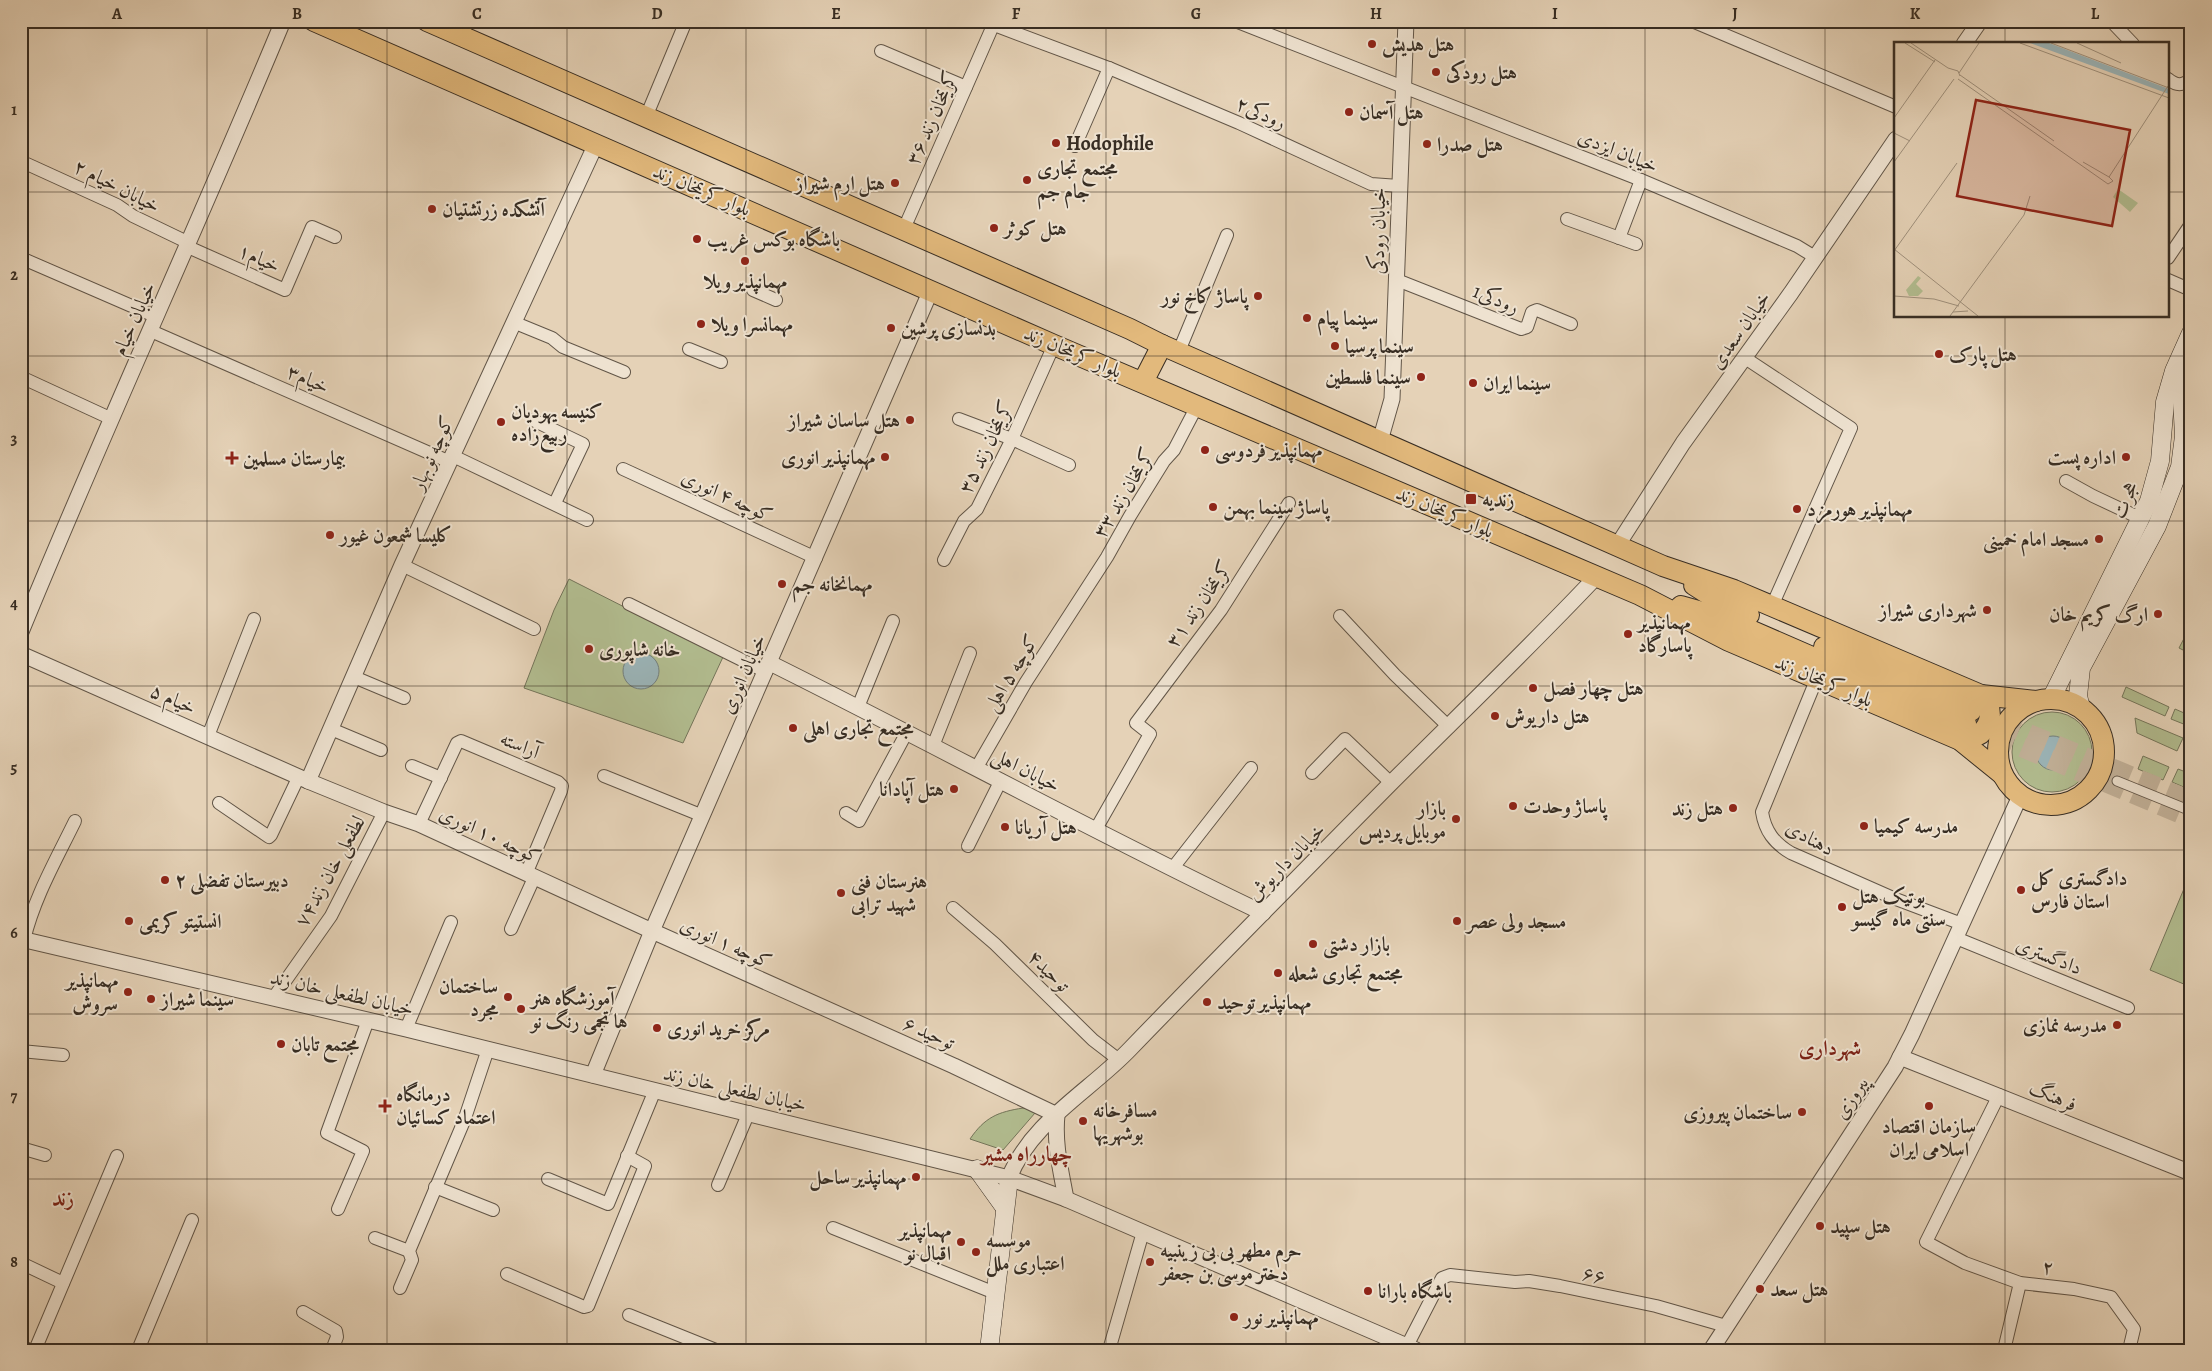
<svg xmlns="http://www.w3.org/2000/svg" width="2212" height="1371" viewBox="0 0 2212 1371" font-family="Alegreya,Amiri,serif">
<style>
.green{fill:#b2bd90;stroke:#74755a}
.water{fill:#9bb5b9;stroke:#737f7d}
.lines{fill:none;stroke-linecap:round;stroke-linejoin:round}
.primary-tunnel{stroke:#c2b199;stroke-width:20;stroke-dasharray:20 10;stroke-linecap:butt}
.pedestrian-casing{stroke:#625648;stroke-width:11}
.minor-casing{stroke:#625648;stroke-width:14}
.tertiary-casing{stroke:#625648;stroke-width:17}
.secondary-casing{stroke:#372d23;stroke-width:19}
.primary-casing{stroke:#372d23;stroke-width:22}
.pedestrian{stroke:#eee2d0;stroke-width:9}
.minor{stroke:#eee2d0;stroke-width:12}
.tertiary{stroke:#eee2d0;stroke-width:15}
.secondary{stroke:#eee2d0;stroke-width:18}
.primary{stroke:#e2b97c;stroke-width:20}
.grid{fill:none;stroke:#372d23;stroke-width:1;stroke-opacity:0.55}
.poi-dot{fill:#8f2418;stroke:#eee2d0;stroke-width:2}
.labels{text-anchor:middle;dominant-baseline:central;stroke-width:4;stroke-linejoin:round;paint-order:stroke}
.poi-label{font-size:20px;font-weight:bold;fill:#372d23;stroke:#eee2d0;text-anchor:start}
.street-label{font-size:20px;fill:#372d23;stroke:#eee2d0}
.neighbourhood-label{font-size:21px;font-weight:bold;fill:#7a1f14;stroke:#eee2d0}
.inset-road{fill:none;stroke:#9f907c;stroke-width:1}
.view{fill:#8f2418;fill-opacity:0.15;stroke:#8f2418;stroke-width:2.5}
.inset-edge{fill:none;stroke:#372d23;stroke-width:2.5}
.neatline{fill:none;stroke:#372d23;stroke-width:2}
.grid-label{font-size:16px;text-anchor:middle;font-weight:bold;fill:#372d23}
</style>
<rect width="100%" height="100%" fill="#e5d2b7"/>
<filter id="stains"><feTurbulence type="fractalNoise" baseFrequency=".004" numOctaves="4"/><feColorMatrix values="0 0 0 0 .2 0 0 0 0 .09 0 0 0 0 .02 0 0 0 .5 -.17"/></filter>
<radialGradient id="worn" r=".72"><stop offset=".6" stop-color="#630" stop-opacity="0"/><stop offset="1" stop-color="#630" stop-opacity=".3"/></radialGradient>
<g class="green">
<polygon points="569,579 723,657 683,743 524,688 554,610"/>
<polygon points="2191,625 2191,654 2179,648"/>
<polygon points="2126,687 2169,707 2165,716 2122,697"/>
<polygon points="2175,709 2191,716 2191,727 2171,719"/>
<circle cx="2052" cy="752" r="40"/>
<polygon points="2135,718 2183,738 2177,751 2137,733"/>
<polygon points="2143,756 2169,767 2163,780 2138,769"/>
<polygon points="2178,769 2191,774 2186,788 2172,782"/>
<polygon points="2191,872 2191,987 2150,970"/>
<path d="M1023,1108l6,1 6,4 -32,37 -33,-11c15,-22 28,-27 53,-31z"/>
</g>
<g class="water">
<circle cx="641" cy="671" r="18"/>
<circle cx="2053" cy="753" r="17"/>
</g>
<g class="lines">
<g class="primary-tunnel">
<polyline points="1973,711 2191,801"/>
<polyline points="1967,724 2191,818"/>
</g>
<g class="pedestrian-casing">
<polyline id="pedestrian" points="2117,781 2191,811"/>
</g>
<g class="minor-casing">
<g id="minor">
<polyline points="1235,21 1641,180 1797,246 1815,257"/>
<polyline points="1692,21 1896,107"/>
<polyline points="2111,21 2133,44"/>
<polyline points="994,25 1109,68 1239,123 1371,184 1399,186"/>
<polyline points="881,51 966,87"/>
<path d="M2168,79c9,7 14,7 23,0"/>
<polyline points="646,117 686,21"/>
<polyline points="1075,146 1109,68"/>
<polyline points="27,164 117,205 133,216 189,243"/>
<polyline points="1567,219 1636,244"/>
<polyline points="903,231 995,21"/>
<polyline points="1619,238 1641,180"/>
<polyline points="188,247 285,290 312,227 335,237"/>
<polyline points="21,258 157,317"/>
<polyline points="2168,258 2191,224"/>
<polyline points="1397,280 1521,329 1527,327 1532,312 1537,310 1571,324"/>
<polyline points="2168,280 2191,290"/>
<polyline points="753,290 776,300"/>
<polyline points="513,322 552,338 563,347 624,372"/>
<polyline points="151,331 450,462"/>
<polyline points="689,349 721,362"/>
<polyline points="1179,351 1227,235"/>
<polyline points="1745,358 1851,428 1772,606"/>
<polyline points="21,377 112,419"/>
<polyline points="959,419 1012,439 1069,465"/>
<polyline points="533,420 583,444 555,503"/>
<polyline points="453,456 587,520"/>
<polyline points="623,469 816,558"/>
<polyline points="2066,481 2093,496 2142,519"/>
<polyline points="944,560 964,521 977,509 1012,439 1054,345"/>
<polyline points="402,565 534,629"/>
<polyline points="629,604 766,672"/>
<polyline points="1340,616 1395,675 1449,727"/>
<polyline points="354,677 404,698"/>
<path d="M1817,678l-55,134c3,19 12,31 29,41l102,45 69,26"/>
<polyline points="858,707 893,621"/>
<polyline points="331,729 381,750"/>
<polyline points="208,736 254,619"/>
<polyline points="933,746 970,653"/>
<polyline points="412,766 441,778"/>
<polyline points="977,767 1026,682 1107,557 1130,516 1164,461 1174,450 1197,406"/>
<polyline points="1312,773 1345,739 1391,783"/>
<polyline points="604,776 703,816"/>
<polyline points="219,803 269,837 271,835 299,776"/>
<polyline points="846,813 859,821 907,732"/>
<polyline points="419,824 457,743 461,741 558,782 562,786 561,791 526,874"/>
<polyline points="1096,829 1150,734 1136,723 1221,610 1289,503"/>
<polyline points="968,846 1001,780"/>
<polyline points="1172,869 1251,768"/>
<polyline points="953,908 995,944 1093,1040 1119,1060"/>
<polyline points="511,929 534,878"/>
<polyline points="1956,938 2128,1008"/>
<path d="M24,940c10,-42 32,-80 51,-119"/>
<polyline points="274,997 331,916 384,812"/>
<polyline points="406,1029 451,922"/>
<polyline points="21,1051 63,1055"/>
<polyline points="1999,1095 1926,1242 1965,1263 2020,1283 2074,1289 2111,1297 2134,1329 2129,1350"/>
<polyline points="21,1148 45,1155"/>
<polyline points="548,1179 608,1204 655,1090"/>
<polyline points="718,1185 749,1112"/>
<polyline points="435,1187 493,1210"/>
<polyline points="338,1209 363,1151 327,1133 368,1020"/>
<polyline points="833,1228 995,1293"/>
<polyline points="375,1238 409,1251"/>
<polyline points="21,1263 63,1283"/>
<polyline points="507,1274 584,1307 588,1306 645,1166 627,1156"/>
<polyline points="400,1288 412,1260 409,1251 464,1121 488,1049"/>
<polyline points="303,1312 336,1331 337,1337 332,1350"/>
<polyline points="629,1315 716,1350"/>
<polyline points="1407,1346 1442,1278 1450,1275 1515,1282 1529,1281 1560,1286 1656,1306 1726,1326"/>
<polyline points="35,1350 117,1156"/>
<polyline points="138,1350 192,1220"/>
<polyline points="1109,1350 1143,1232"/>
<polyline points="2004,1350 2020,1283"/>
</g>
</g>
<g class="tertiary-casing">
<g id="tertiary">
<polyline points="460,36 466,21"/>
<polyline points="1964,44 1980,21"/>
<polyline points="1380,441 1392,399 1406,21"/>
<polyline points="1617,546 1683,443 1791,293 1896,139"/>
<path d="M21,632c84,-205 177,-406 262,-611"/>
<path d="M21,654l287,127 76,31 35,12 233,107 302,135 103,49c-3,29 4,56 9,84"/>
<path d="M770,663c165,82 327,171 493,250"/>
<polyline points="308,781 402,565 596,144"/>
<polyline points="21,939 406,1029 1009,1178 1066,1199 1416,1350"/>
<polyline points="1900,1057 2191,1173"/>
<polyline points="593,1075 652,931 931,290"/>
<path d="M1009,1178c22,-56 81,-87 121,-129 86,-89 173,-177 260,-265 69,-69 139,-136 206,-207"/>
<polyline points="21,1348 26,1350"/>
<polyline points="1711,1350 1895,1067 1912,1034 2020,796"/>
</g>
</g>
<g class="secondary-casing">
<g id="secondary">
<polyline points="2051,699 2149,501 2160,461 2165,402 2174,371 2191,333"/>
<polyline points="2081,708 2078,696 2081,668 2157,526 2180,467 2184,436 2182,397 2191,374"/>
<polyline points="977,1169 1005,1208"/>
<polyline points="989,1350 1009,1178"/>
</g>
</g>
<g class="primary-casing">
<g id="primary">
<polyline points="314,21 1054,345 1640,595 1729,641 1960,740 2002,774"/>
<polyline points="427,21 1130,329 1162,345 1663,566 1734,590 1981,695 2036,701"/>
<polyline points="1143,382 1162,345"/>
<polyline points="1694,585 1727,606 1749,615"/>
<polyline points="1681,606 1720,617 1966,724"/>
<polyline points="1824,647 1971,711"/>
<circle cx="2051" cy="752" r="53"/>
<path d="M1960,740c7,-1 14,-2 20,-6 13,-11 13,-28 1,-39"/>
</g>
</g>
<use href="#pedestrian" class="pedestrian"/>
<use href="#minor" class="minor"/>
<use href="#tertiary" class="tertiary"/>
<use href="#secondary" class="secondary"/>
<use href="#primary" class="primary"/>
</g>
<path class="grid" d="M207,21v1329M387,21v1329M567,21v1329M746,21v1329M926,21v1329M1106,21v1329M1286,21v1329M1465,21v1329M1645,21v1329M1825,21v1329M2005,21v23M21,192h1875M2168,192h23M2005,316v1034M21,356h2170M21,521h2170M21,686h2170M21,850h2170M21,1014h2170M21,1179h2170"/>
<g class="poi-dot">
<circle cx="1372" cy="44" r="5"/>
<circle cx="1436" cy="72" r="5"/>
<circle cx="1349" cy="112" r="5"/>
<circle cx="1056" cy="143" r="5"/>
<circle cx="1427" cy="144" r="5"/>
<circle cx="1027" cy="180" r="5"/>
<circle cx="895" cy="183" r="5"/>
<circle cx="432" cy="209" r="5"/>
<circle cx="994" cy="228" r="5"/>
<circle cx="697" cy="239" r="5"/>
<circle cx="745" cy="261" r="5"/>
<circle cx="1258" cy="296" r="5"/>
<circle cx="1307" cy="318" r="5"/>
<circle cx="701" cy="324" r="5"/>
<circle cx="891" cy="328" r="5"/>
<circle cx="1335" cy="346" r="5"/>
<circle cx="1939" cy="354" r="5"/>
<circle cx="1421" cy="377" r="5"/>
<circle cx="1473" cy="383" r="5"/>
<circle cx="910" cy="420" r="5"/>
<circle cx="501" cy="422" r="5"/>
<circle cx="1205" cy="450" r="5"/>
<circle cx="885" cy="457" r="5"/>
<circle cx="2126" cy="457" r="5"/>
<path d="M229.5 450.5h5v5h5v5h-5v5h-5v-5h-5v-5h5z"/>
<rect x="1465" y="493" width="12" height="12" rx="2.5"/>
<circle cx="1213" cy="507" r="5"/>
<circle cx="1797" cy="509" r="5"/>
<circle cx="330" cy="535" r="5"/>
<circle cx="2099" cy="539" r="5"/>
<circle cx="782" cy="584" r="5"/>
<circle cx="1987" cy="610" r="5"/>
<circle cx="2158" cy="614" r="5"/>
<circle cx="1628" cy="634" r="5"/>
<circle cx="589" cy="649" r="5"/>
<circle cx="1533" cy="688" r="5"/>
<circle cx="1495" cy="716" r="5"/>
<circle cx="793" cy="728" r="5"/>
<circle cx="954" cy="789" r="5"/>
<circle cx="1513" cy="806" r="5"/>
<circle cx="1733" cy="808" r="5"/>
<circle cx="1456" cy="819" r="5"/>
<circle cx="1864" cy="826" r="5"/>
<circle cx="1005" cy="827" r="5"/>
<circle cx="165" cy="880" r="5"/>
<circle cx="2021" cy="890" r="5"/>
<circle cx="841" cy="893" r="5"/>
<circle cx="1842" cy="907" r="5"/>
<circle cx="129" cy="921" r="5"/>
<circle cx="1457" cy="921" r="5"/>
<circle cx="1313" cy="944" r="5"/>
<circle cx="1278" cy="973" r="5"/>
<circle cx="128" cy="992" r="5"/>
<circle cx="508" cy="997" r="5"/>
<circle cx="151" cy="999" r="5"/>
<circle cx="1207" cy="1002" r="5"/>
<circle cx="521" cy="1009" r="5"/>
<circle cx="2117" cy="1025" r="5"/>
<circle cx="657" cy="1028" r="5"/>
<circle cx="281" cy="1044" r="5"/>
<path d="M382.5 1098.5h5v5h5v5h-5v5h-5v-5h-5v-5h5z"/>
<circle cx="1929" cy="1106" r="5"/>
<circle cx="1802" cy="1112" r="5"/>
<circle cx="1083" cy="1121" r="5"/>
<circle cx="916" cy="1177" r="5"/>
<circle cx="1820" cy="1226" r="5"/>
<circle cx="961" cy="1242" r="5"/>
<circle cx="976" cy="1252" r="5"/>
<circle cx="1150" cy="1262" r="5"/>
<circle cx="1760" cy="1289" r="5"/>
<circle cx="1368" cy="1291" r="5"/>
<circle cx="1234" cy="1317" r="5"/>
</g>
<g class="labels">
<g class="poi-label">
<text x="1382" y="44">هتل هدیش</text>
<text x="1446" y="72">هتل رودکی</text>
<text x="1359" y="112">هتل آسمان</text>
<text x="1066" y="143">Hodophile</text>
<text x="1437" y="144">هتل صدرا</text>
<text x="1037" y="168">مجتمع تجاری<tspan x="1037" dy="23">جام جم</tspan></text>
<text x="885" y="183" text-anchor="end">هتل ارم شیراز</text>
<text x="442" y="209">آتشکده زرتشتیان</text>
<text x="1004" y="228">هتل کوثر</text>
<text x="707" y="239">باشگاه بوکس غریب</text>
<text x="745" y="281" text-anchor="middle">مهمانپذیر ویلا</text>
<text x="1248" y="296" text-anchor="end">پاساژ کاخ نور</text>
<text x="1317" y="318">سینما پیام</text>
<text x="711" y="324">مهمانسرا ویلا</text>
<text x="901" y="328">بدنسازی پرشین</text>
<text x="1345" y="346">سینما پرسیا</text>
<text x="1949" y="354">هتل پارک</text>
<text x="1411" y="377" text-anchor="end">سینما فلسطین</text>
<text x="1483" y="383">سینما ایران</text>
<text x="511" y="411">کنیسه یهودیان<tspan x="511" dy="23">ربیع‌زاده</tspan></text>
<text x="900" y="420" text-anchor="end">هتل ساسان شیراز</text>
<text x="1215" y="450">مهمانپذیر فردوسی</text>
<text x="875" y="457" text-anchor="end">مهمانپذیر انوری</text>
<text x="2116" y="457" text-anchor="end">اداره پست</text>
<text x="243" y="458">بیمارستان مسلمین</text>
<text x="1482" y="499">زندیه</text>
<text x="1223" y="507">پاساژ سینما بهمن</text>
<text x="1807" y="509">مهمانپذیر هورمزد</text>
<text x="340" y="535">کلیسا شمعون غیور</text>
<text x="2089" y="539" text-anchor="end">مسجد امام خمینی</text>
<text x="792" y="584">مهمانخانه جم</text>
<text x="1977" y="610" text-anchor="end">شهرداری شیراز</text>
<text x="2148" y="614" text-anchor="end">ارگ کریم خان</text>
<text x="1638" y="622">مهمانپذیر<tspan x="1638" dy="23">پاسارگاد</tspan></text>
<text x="599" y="649">خانه شاپوری</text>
<text x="1543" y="688">هتل چهار فصل</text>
<text x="1505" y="716">هتل داریوش</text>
<text x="803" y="728">مجتمع تجاری اهلی</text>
<text x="944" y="789" text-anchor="end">هتل آپادانا</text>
<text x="1523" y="806">پاساژ وحدت</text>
<text x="1446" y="808" text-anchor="end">بازار<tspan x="1446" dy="23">موبایل پردیس</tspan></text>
<text x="1723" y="808" text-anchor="end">هتل زند</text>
<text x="1874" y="826">مدرسه کیمیا</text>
<text x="1015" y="827">هتل آریانا</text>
<text x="2031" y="878">دادگستری کل<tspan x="2031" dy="23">استان فارس</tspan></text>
<text x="175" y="880">دبیرستان تفضلی ۲</text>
<text x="851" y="881">هنرستان فنی<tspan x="851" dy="23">شهید ترابی</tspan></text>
<text x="1852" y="896">بوتیک هتل<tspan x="1852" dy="23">سنتی ماه گیسو</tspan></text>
<text x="139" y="921">انستیتو کریمی</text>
<text x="1467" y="921">مسجد ولی عصر</text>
<text x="1323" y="944">بازار دشتی</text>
<text x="1288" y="973">مجتمع تجاری شعله</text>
<text x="118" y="980" text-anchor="end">مهمانپذیر<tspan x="118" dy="23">سروش</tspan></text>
<text x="498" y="986" text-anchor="end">ساختمان<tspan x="498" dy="23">مجرد</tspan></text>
<text x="531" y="998">آموزشگاه هنر<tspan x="531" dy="23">ها تجمی رنگ نو</tspan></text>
<text x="161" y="999">سینما شیراز</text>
<text x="1217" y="1002">مهمانپذیر توحید</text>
<text x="2107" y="1025" text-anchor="end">مدرسه نمازی</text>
<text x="667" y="1028">مرکز خرید انوری</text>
<text x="291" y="1044">مجتمع تابان</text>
<text x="396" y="1094">درمانگاه<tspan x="396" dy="23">اعتماد کسائیان</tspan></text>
<text x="1093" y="1110">مسافرخانه<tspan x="1093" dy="23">بوشهریها</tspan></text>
<text x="1792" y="1112" text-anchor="end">ساختمان پیروزی</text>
<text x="1929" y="1126" text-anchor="middle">سازمان اقتصاد<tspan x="1929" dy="23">اسلامی ایران</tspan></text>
<text x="906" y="1177" text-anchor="end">مهمانپذیر ساحل</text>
<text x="1830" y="1226">هتل سپید</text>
<text x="951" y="1230" text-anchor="end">مهمانپذیر<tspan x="951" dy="23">اقبال نو</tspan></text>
<text x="986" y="1240">موسسه<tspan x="986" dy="23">اعتباری ملل</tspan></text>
<text x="1160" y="1250">حرم مطهر بی بی زینبیه<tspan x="1160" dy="23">دختر موسی بن جعفر</tspan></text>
<text x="1770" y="1289">هتل سعد</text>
<text x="1378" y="1291">باشگاه بارانا</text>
<text x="1244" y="1317">مهمانپذیر نور</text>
</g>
<g class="street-label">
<text transform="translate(1261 113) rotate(24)">رودکی۲</text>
<text transform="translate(932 118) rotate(-66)">کریمخان زند ۳۶</text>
<text transform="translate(1618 151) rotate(22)">خیابان ایزدی</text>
<text transform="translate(117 186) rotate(27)">خیابان خیام ۲</text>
<text transform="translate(702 190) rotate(23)">بلوار کریمخان زند</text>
<text transform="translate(1378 231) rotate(-89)">خیابان رودکی</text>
<text transform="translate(259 258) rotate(24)">۱خیام</text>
<text transform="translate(1496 299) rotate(22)">1رودکی</text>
<text transform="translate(134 319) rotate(-66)">خیابان خیام</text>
<text transform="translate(1740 330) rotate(-55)">خیابان سعدی</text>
<text transform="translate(1073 352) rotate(23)">بلوار کریمخان زند</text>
<text transform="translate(308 379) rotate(24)">خیام۳</text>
<text transform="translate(986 447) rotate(-64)">کریمخان زند ۳۵</text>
<text transform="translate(432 453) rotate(-66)">کوچه نوبهار</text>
<text transform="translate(1124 493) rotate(-59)">کریمخان زند ۳۳</text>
<text transform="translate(727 496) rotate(25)">کوچه ۴ انوری</text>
<text transform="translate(2125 500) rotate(-68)">هجرت</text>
<text transform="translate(1445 512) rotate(23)">بلوار کریمخان زند</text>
<text transform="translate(1199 604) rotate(-55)">کریمخان زند ۳۱</text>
<text transform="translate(1011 673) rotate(-59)">کوچه ۵ اهلی</text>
<text transform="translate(743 674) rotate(-66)">خیابان انوری</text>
<text transform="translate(1824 681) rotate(23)">بلوار کریمخان زند</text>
<text transform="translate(173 699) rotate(24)">۵ خیام</text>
<text transform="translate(520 745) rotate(23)">آراسته</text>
<text transform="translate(1026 770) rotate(27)">خیابان اهلی</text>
<text transform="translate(490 835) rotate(25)">کوچه ۱۰ انوری</text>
<text transform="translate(1810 838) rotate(29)">دهنادی</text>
<text transform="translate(1286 862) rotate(-45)">خیابان داریوش</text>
<text transform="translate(330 871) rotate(-61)">لطفعلی خان زند۷۴</text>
<text transform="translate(726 943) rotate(24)">کوچه ۱ انوری</text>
<text transform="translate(2049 956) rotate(22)">دادگستری</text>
<text transform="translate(1049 971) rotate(45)">توحید۴</text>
<text transform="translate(342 993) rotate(13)">خیابان لطفعلی خان زند</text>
<text transform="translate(929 1033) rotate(24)">۶ توحید</text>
<text transform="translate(735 1089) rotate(13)">خیابان لطفعلی خان زند</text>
<text transform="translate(2053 1096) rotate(23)">فرهنگ</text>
<text transform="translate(1851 1098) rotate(-57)">پیروزی</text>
<text transform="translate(2048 1267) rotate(7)">۲</text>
<text transform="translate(1594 1275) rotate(13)">۶۶</text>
</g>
<g class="neighbourhood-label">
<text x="1830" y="1048">شهرداری</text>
<text x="1027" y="1154">چهارراه مشیر</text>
<text x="63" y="1198">زند</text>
</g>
</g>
<g transform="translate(1894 42)">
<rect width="275" height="275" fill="#e5d2b7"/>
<path d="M224,147l20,14 -8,9 -17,-15zM24,234l3,2 -5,6 7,7 -5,5h-9l-3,-6z" fill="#b2bd90"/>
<path d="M136,1h19l120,46v5z" fill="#9bb5b9"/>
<path class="inset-road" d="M11,1l30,19M17,1l37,25 10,3 2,5M126,1l149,55M157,1l118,45M183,1l44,20M65,31l20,-30M66,33l94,66M64,37l150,105 5,-3 -4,-4M0,76l41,-58M0,91l16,8M0,120l60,-83M189,120l26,15M215,135l59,-91M0,207l84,67M0,209l63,-88M0,254l40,3 25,7M59,270l15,-1M56,274l74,-101 6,-19"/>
<path class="view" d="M82,58l154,30 -18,96 -155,-30z"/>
<rect width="275" height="275" class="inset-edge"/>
</g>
<rect width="2212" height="1371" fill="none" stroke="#e5d2b7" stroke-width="55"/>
<rect x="28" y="28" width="2156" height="1316" class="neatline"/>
<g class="grid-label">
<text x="117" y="19">A</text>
<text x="297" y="19">B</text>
<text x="477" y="19">C</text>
<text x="657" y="19">D</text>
<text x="836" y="19">E</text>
<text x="1016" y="19">F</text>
<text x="1196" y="19">G</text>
<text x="1376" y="19">H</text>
<text x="1555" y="19">I</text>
<text x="1735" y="19">J</text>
<text x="1915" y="19">K</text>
<text x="2095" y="19">L</text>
<text x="14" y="115">1</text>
<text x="14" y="280">2</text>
<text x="14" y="444">3</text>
<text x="14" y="609">4</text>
<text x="14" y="773">5</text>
<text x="14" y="938">6</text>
<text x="14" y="1102">7</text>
<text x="14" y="1267">8</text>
</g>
<rect width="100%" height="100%" filter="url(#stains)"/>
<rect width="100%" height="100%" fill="url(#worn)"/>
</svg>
